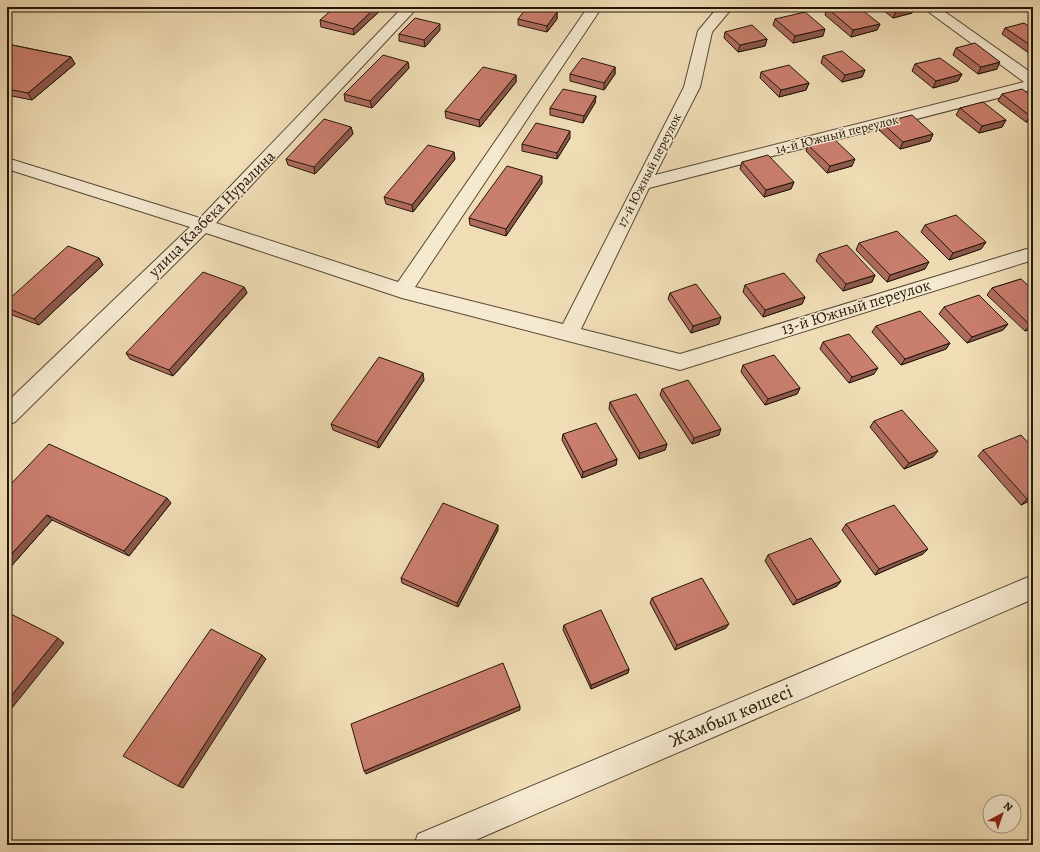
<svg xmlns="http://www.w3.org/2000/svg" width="1040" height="852" viewBox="0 0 1040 852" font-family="Alegreya,serif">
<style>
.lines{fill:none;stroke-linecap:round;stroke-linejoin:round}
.minor-casing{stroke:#564834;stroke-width:2}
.minor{fill:#f5e9d0;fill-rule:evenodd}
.wall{fill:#ae6c5f;stroke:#231608}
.shaded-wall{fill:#8d584d;stroke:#231608}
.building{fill:#ca7e6e;stroke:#231608}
.labels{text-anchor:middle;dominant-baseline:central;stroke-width:3;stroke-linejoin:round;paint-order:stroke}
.far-street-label{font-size:13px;fill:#231608;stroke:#f5e9d0}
.street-label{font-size:16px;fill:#231608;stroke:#f5e9d0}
.near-street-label{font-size:19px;fill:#231608;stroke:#f5e9d0}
</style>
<rect width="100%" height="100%" fill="#f0ddb6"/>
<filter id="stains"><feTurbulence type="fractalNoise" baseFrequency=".005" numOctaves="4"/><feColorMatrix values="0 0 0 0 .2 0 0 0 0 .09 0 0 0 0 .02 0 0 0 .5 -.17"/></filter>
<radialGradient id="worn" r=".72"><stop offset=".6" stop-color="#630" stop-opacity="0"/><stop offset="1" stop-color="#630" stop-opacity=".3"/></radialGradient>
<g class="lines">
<g class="minor-casing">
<g id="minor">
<polygon points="403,7 418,7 216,223 398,282 588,7 602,7 415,287 563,324 684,87 698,31 718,7 733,7 712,32 700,87 655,175 1024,82 922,7 938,7 1033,74 1033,89 649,188 581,329 680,354 1033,247 1033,260 680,370 402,298 206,233 15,422 7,425 7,402 190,227 7,169 7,158 200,218"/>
<polygon points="1033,575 1033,599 464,845 414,845 418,834"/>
</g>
</g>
<use href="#minor" class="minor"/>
</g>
<g class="wall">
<polygon points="384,7 354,35 321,27 320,20"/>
<polygon points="449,7 466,7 463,10"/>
<polygon points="879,7 915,7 912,13 893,18"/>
<polygon points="827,8 880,24 877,30 851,37 825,15"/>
<polygon points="557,12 557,19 547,32 518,25 518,19"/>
<polygon points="775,19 823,36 793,43 773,25"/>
<polygon points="1005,28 1033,29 1033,56 1002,34"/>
<polygon points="440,30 425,47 399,41 399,34"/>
<polygon points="725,32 767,39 765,46 738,52 724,38"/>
<polygon points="7,44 71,57 75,64 32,100 7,95"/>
<polygon points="956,48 997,69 978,74 953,55"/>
<polygon points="823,56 865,70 862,77 842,82 821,63"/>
<polygon points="408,62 409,68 372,108 345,101 344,94"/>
<polygon points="915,64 962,74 958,81 933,88 912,71"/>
<polygon points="615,67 615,74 604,90 570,81 570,74"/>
<polygon points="761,72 809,83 806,90 779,97 760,78"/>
<polygon points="516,75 516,82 480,127 446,118 445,111"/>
<polygon points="1002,94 1033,97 1033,120 1026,122 998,101"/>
<polygon points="596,96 595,103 583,123 550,115 550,108"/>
<polygon points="960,108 1006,120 1002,127 979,133 956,115"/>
<polygon points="882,123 933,134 930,141 900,149 879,130"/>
<polygon points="351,127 353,134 315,174 288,165 286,159"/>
<polygon points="570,138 557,159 522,151 522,144"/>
<polygon points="808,145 852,166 827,173 806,151"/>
<polygon points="455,159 413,212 386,204 384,197"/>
<polygon points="742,162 794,182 791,189 764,197 740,169"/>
<polygon points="542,183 506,236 470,225 469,218"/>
<polygon points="925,225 986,242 981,249 949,260 921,232"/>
<polygon points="859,243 925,269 887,282 856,250"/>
<polygon points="819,254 875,275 872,282 843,291 816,261"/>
<polygon points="99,258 103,265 39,325 7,313 7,301"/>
<polygon points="1021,279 1033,328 1025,331 987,295 992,288"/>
<polygon points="745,285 805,297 802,304 763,317 743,292"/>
<polygon points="244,287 247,293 173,376 130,359 126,353"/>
<polygon points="670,293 719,324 691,333 668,299"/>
<polygon points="944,307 1008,324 1003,330 967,343 939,314"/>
<polygon points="876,326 950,343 946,349 901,365 872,332"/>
<polygon points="823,342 874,374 849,383 820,349"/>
<polygon points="743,365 800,388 797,394 765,405 741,372"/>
<polygon points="424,380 379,448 333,430 331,424"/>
<polygon points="662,389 719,435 692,444 660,395"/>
<polygon points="610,402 667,444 665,450 639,459 609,409"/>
<polygon points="874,421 933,457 904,469 870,427"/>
<polygon points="563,434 617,459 616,465 582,478 562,440"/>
<polygon points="1033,448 1033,499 1021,505 978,456 983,450"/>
<polygon points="7,488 171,503 129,556 52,520 7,571"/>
<polygon points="846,524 928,549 923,554 875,575 842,530"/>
<polygon points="498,530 458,607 402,583 401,578"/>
<polygon points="768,555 841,581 837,586 793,605 765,561"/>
<polygon points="652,598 726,628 675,650 650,603"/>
<polygon points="564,625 629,669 628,673 591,689 563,630"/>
</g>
<g class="shaded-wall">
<polygon points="376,7 384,7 354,35 353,29"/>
<polygon points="463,7 466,7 463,10"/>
<polygon points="912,7 915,7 912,13 893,18 896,11"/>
<polygon points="557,12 557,19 547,32 547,26"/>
<polygon points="440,24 440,30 425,47 424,40"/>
<polygon points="880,24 877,30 851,37 853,30"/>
<polygon points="825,29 823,36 793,43 795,36"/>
<polygon points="767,39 765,46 738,52 740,45"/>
<polygon points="71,57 75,64 32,100 28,93"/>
<polygon points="408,62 409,68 372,108 370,101"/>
<polygon points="1000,62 997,69 978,74 981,67"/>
<polygon points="615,67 615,74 604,90 604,83"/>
<polygon points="865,70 862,77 842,82 845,75"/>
<polygon points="962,74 958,81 933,88 936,81"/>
<polygon points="516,75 516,82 480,127 479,120"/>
<polygon points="809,83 806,90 779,97 781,90"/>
<polygon points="596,96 595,103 583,123 584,116"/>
<polygon points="1033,115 1033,120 1026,122 1030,116"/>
<polygon points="1006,120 1002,127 979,133 982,126"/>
<polygon points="351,127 353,134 315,174 314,167"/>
<polygon points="570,131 570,138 557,159 557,153"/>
<polygon points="933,134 930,141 900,149 903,142"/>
<polygon points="454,152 455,159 413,212 412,205"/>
<polygon points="855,159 852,166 827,173 830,166"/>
<polygon points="542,176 542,183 506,236 506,229"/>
<polygon points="794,182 791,189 764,197 766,190"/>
<polygon points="986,242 981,249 949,260 953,253"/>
<polygon points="99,258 103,265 39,325 34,319"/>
<polygon points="929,262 925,269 887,282 890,275"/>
<polygon points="875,275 872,282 843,291 846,284"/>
<polygon points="244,287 247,293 173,376 169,370"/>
<polygon points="805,297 802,304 763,317 765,310"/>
<polygon points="721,317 719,324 691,333 693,326"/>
<polygon points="1008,324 1003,330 967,343 972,337"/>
<polygon points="1033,324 1033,328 1025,331 1030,325"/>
<polygon points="950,343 946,349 901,365 905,359"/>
<polygon points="878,368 874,374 849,383 852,377"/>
<polygon points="423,373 424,380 379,448 377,442"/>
<polygon points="800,388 797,394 765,405 768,399"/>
<polygon points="721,429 719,435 692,444 694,438"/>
<polygon points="667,444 665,450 639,459 640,453"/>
<polygon points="938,451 933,457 904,469 909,463"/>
<polygon points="617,459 616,465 582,478 583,472"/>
<polygon points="1033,496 1033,499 1021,505 1027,499"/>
<polygon points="167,498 171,503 129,556 124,551"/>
<polygon points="47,515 52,520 7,571 7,559"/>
<polygon points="498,525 498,530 458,607 457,603"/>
<polygon points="928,549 923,554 875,575 879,569"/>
<polygon points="841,581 837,586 793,605 797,600"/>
<polygon points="729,624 726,628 675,650 677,645"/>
<polygon points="58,638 64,643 12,708 7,705 7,701"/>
<polygon points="262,655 266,659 183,788 178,786"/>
<polygon points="629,669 628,673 591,689 591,685"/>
<polygon points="520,706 520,710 366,774 364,771"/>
</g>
<g class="building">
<polygon points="335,7 376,7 353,29 320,20"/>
<polygon points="527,7 534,7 557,12 547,26 518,19"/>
<polygon points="832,7 858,7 880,24 853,30 827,8"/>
<polygon points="890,7 912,7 896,11"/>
<polygon points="805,12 825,29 795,36 775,19"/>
<polygon points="415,18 440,24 424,40 399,34"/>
<polygon points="1024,23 1033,29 1033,47 1005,28"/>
<polygon points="752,25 767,39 740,45 725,32"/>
<polygon points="975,43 1000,62 981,67 956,48"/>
<polygon points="7,44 71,57 28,93 7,89"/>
<polygon points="842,51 865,70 845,75 823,56"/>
<polygon points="383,55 408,62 370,101 344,94"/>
<polygon points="582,58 615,67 604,83 570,74"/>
<polygon points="940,58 962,74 936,81 915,64"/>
<polygon points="789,65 809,83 781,90 761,72"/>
<polygon points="483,67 516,75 479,120 445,111"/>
<polygon points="563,89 596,96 584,116 550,108"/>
<polygon points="1022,89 1033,97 1033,115 1030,116 1002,94"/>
<polygon points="983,102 1006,120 982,126 960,108"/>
<polygon points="912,115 933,134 903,142 882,123"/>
<polygon points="324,119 351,127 314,167 286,159"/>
<polygon points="536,123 570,131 557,153 522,144"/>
<polygon points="833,138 855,159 830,166 808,145"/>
<polygon points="428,145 454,152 412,205 384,197"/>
<polygon points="768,155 794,182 766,190 742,162"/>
<polygon points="507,166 542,176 506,229 469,218"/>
<polygon points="956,215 986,242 953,253 925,225"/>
<polygon points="897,231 929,262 890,275 859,243"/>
<polygon points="847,245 875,275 846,284 819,254"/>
<polygon points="68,246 99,258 34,319 7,308 7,301"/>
<polygon points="203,272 244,287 169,370 126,353"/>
<polygon points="784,273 805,297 765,310 745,285"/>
<polygon points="1021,279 1033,290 1033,324 1030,325 992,288"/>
<polygon points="696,284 721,317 693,326 670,293"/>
<polygon points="979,295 1008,324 972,337 944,307"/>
<polygon points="920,311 950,343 905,359 876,326"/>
<polygon points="849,334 878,368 852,377 823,342"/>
<polygon points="774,355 800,388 768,399 743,365"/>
<polygon points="379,357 423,373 377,442 331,424"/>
<polygon points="688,380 721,429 694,438 662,389"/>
<polygon points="636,394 667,444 640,453 610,402"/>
<polygon points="902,410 938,451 909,463 874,421"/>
<polygon points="596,423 617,459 583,472 563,434"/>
<polygon points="1021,435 1033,448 1033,496 1027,499 983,450"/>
<polygon points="49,444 167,498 124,551 47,515 7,559 7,488"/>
<polygon points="443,503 498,525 457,603 401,578"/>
<polygon points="894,505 928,549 879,569 846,524"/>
<polygon points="811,538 841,581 797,600 768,555"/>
<polygon points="702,578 729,624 677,645 652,598"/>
<polygon points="601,610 629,669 591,685 564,625"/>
<polygon points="7,612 58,638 7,701"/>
<polygon points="211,629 262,655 178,786 123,756"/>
<polygon points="503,663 520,706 364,771 351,724"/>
</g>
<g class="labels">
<g class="far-street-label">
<text transform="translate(837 134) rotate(-14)">14-й Южный переулок</text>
<text transform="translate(649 170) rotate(-63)">17-й Южный переулок</text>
</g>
<g class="street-label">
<text transform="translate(212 214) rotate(-45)">улица Казбека Нуралина</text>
<text transform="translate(856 307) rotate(-17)">13-й Южный переулок</text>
</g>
<g class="near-street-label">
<text transform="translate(731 716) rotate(-23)">Жамбыл көшесі</text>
</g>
</g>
<rect width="1040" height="852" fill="none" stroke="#f0ddb6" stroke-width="24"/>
<rect x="8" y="8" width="1024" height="836" fill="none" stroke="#231608" stroke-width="2"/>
<rect x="12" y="12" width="1016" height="828" fill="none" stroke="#231608"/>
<g transform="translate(1002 814) rotate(40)"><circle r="19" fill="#f5e9d0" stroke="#a19580"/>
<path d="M0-3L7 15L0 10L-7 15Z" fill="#8f2418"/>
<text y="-6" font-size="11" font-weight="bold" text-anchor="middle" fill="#231608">N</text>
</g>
<rect width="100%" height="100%" filter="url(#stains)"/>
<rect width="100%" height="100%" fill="url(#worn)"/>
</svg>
